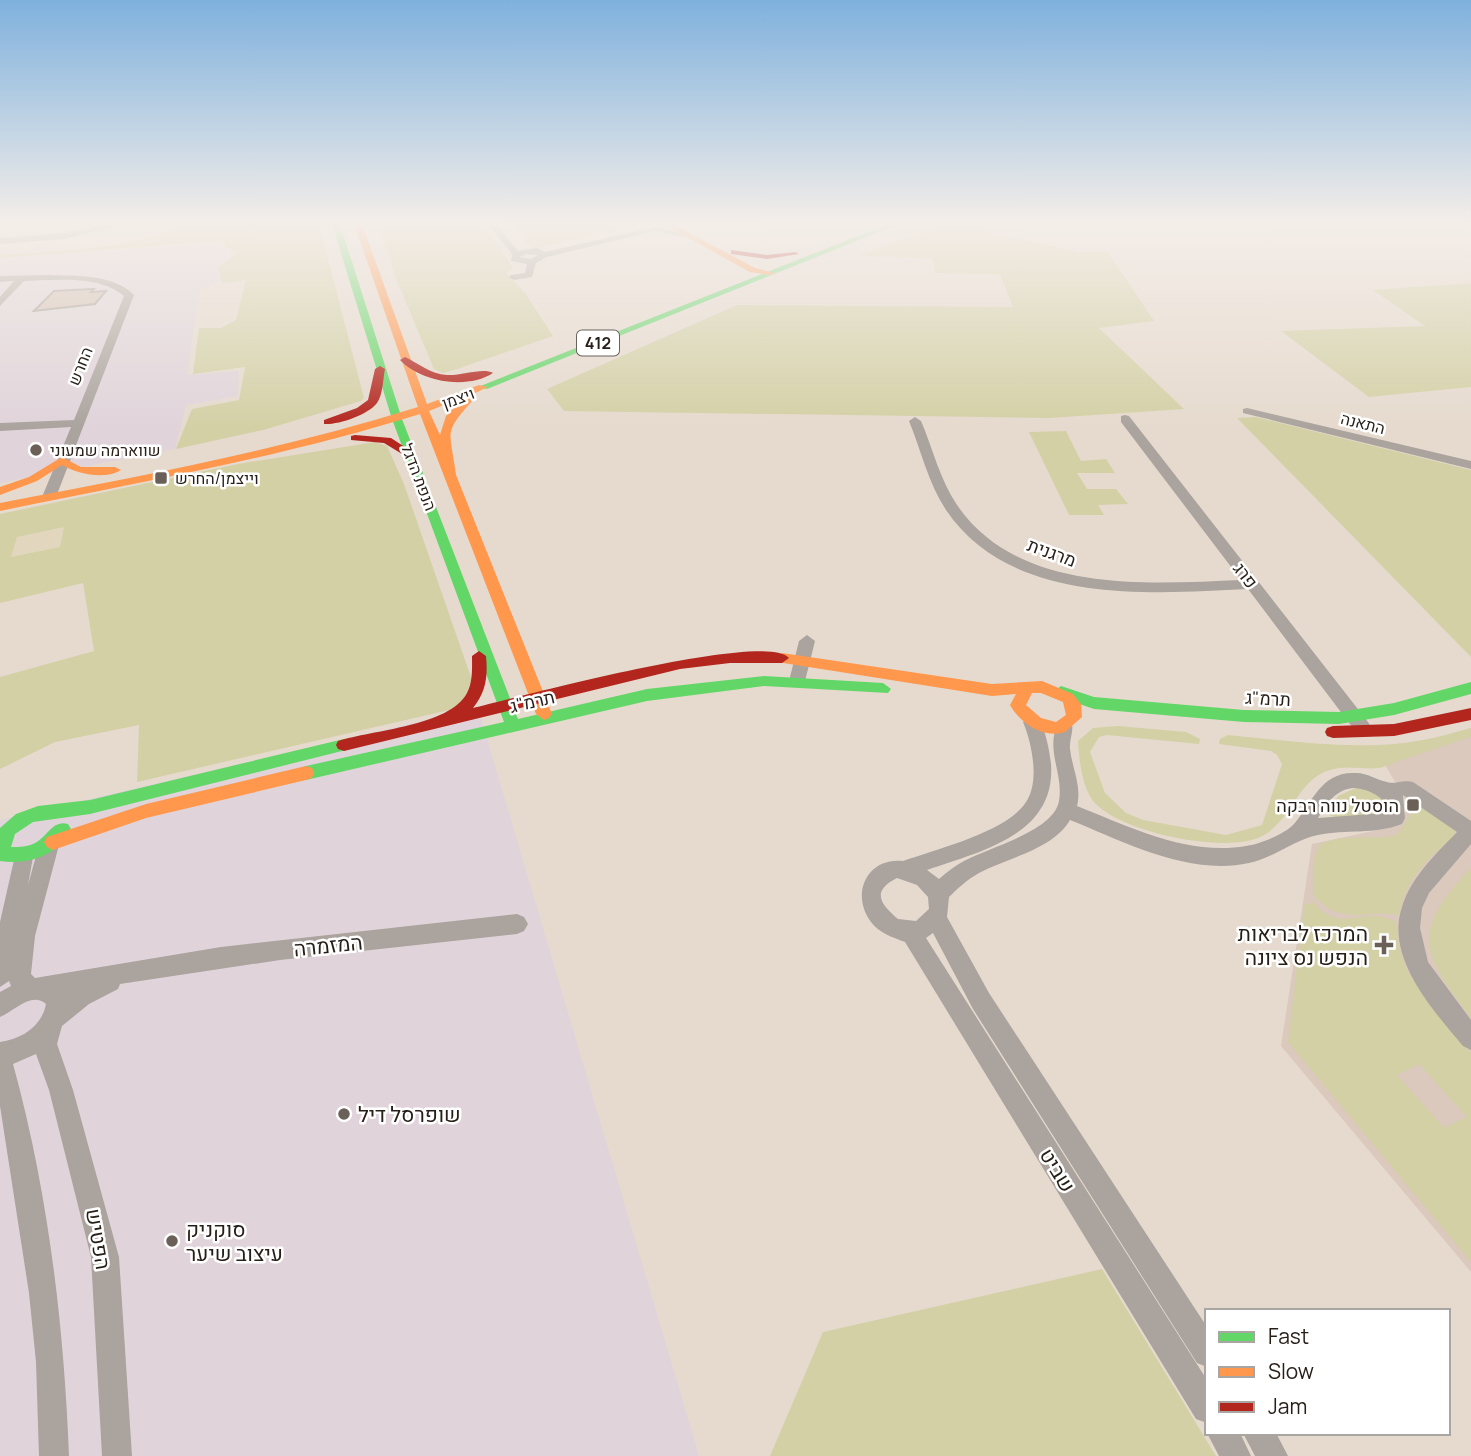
<svg xmlns="http://www.w3.org/2000/svg" width="1471" height="1456" viewBox="0 0 1471 1456" font-family="Manrope,Heebo,sans-serif">
<style>
.industrial{fill:#e0d4da}
.medical{fill:#dac9bc}
.green{fill:#d3d0a5;fill-rule:evenodd}
.sand{fill:#e2d7be}
.building{fill:#d4c0b4;stroke:#a79d95;stroke-width:2}
.lines{fill:none;stroke-linecap:round;stroke-linejoin:round}
.street{fill:#aaa39e;fill-rule:evenodd}
.fast{fill:#63d668;fill-rule:evenodd}
.slow{fill:#ff974d;fill-rule:evenodd}
.jam{fill:#b3261e;fill-rule:evenodd}
.poi-dot{fill:#6a6057;stroke:#fff;stroke-width:2.5}
.labels{text-anchor:middle;dominant-baseline:central;stroke-width:5;stroke-linejoin:round;paint-order:stroke}
.shield{fill:#fff;stroke:#68625d;stroke-width:2}
.shield-label{font-size:16px;font-weight:bold;fill:#271f17}
.far-street-label{font-size:16px;fill:#271f17;stroke:#fff}
.far-poi-label{font-size:16px;fill:#271f17;stroke:#fff;text-anchor:start}
.street-label{font-size:18px;fill:#271f17;stroke:#fff}
.poi-label{font-size:18px;fill:#271f17;stroke:#fff;text-anchor:end}
.near-poi-label{font-size:21px;fill:#271f17;stroke:#fff;text-anchor:start}
.near-street-label{font-size:21px;fill:#271f17;stroke:#fff}
</style>
<rect width="100%" height="100%" fill="#e6dace"/>
<g class="industrial">
<polygon points="217,243 235,254 217,268 221,281 200,289 187,375 239,371 238,396 186,405 175,449 0,483 0,258"/>
<polygon points="478,708 699,1456 0,1456 0,820"/>
</g>
<polygon class="medical" points="1471,728 1471,1272 1281,1046 1312,844 1392,827 1410,808 1380,756"/>
<g class="green">
<path d="M183,224h136l45,174 -3,3 -98,29 -87,19 16,-40 47,-9 6,-33 -52,7 6,-46h22l15,-8 10,-40 -24,3 -4,-16 19,-14 -20,-12 -217,17v-3c59,-5 129,-3 183,-31z"/>
<polygon points="378,224 483,224 513,267 506,273 525,293 553,336 457,369 443,373 434,369 397,281"/>
<polygon points="515,224 644,224 536,248 527,243"/>
<polygon points="942,224 975,224 995,234 1079,252 1108,252 1154,321 1099,328 1184,409 1049,418 564,411 547,389 737,305 1013,307 1000,274 936,273 932,258 861,256"/>
<polygon points="1471,283 1471,387 1369,397 1281,331 1425,326 1373,290"/>
<polygon points="1256,417 1471,470 1471,657 1237,418"/>
<polygon points="1066,431 1081,461 1106,459 1115,473 1077,473 1087,489 1116,489 1128,504 1098,505 1104,515 1069,515 1029,432"/>
<polygon points="375,442 387,446 404,484 473,683 458,708 137,782 139,725 55,742 0,769 0,677 94,651 83,583 0,603 0,514 238,464"/>
<path d="M1118,726l68,6 14,7 -1,5 -92,-9 -8,2 -9,15 15,41 21,20 17,7 83,15 36,-10 20,-61 -5,-9 -6,-4 -52,-7 1,-5 8,-4c64,6 132,17 195,5 16,-3 32,-8 48,-12v9c-22,7 -44,14 -66,22 -8,2 -17,7 -25,9 -18,2 -35,-4 -53,3 -31,11 -36,52 -67,66 -36,17 -141,-5 -166,-35 -12,-14 -15,-43 -16,-61l15,-13z"/>
<path d="M1356,788l13,1 16,11 -1,11c-14,8 -42,10 -57,3l11,-18z"/>
<path d="M1422,807l33,20 -1,10c-28,22 -49,43 -55,78 -37,-6 -56,12 -86,-20l1,-36 6,-15c25,-11 51,-3 77,-9l18,-27z"/>
<path d="M1471,868v150c-49,-65 -62,-86 0,-150z"/>
<path d="M1313,902c22,25 32,15 61,14 6,0 15,3 22,5l3,26 8,24 64,82v209l-183,-220 16,-137zM1419,1064l47,52v1l-22,11 -47,-53z"/>
<polygon points="1102,1269 1216,1456 770,1456 823,1332"/>
</g>
<polygon class="sand" points="64,527 60,547 11,557 17,537"/>
<polygon class="building" points="94,289 91,292 106,291 95,304 34,311 54,291"/>
<g class="lines">
<g class="street">
<polygon points="110,224 127,224 64,239 0,244 0,238 64,233"/>
<path d="M488,224h8l22,27 19,-3 8,4 110,-25 32,7 -4,3 -28,-6 -108,26 -11,6 -4,14 -18,3 -5,-3 2,-2 14,-2 2,-9 -16,-3 1,-7zM526,254l12,1 -7,4 -12,-2z"/>
<path d="M48,275c28,1 66,-1 86,20l-78,202 -7,4 -7,-4 29,-70 -71,4v-8l74,-3 50,-124c-24,-21 -70,-16 -100,-15l-24,25v-9l14,-16 -14,1v-6z"/>
<polygon points="1247,408 1471,461 1471,469 1243,413 1243,409"/>
<path d="M1125,415l4,1 239,306 3,5 -3,5h-12l-108,-143c-100,5 -238,16 -302,-79 -18,-27 -25,-60 -37,-89l6,-4 6,4c12,28 19,59 36,84 61,89 189,79 284,75l-120,-158v-6z"/>
<polygon points="807,635 815,641 805,681 797,687 789,681 799,641"/>
<path d="M1032,715l6,2c8,15 11,31 13,47 5,71 -70,87 -124,106l12,9c8,-7 17,-14 27,-19 24,-13 88,-29 93,-59 5,-28 -15,-52 0,-80h12c4,8 -2,18 -1,28 2,19 12,37 7,57 53,21 110,50 169,40 14,-2 39,-12 48,-22 19,-22 27,-53 62,-51 12,0 20,7 31,9 8,3 16,-3 26,0l58,39v23l-42,49 -7,15 -2,20 8,34 43,58v30l-8,-4c-30,-36 -78,-88 -61,-139 9,-30 34,-53 55,-75l-54,-37 2,23 -3,6c-29,11 -55,5 -84,11 -25,5 -44,23 -69,28 -61,13 -124,-21 -179,-43 -18,30 -61,37 -91,53 -11,6 -21,15 -30,24l-2,20 42,76 218,334v40l-10,-4 -224,-354 -40,-76 -7,5 281,442v43l-11,-4 -291,-477c-13,-5 -26,-9 -34,-20 -21,-28 -4,-65 32,-61 33,-12 104,-29 123,-59 14,-20 6,-59 -3,-80zM1354,788c13,1 23,6 32,15v10l-68,5c9,-15 18,-29 36,-30zM897,878l20,7 11,12 1,12 -13,12 -18,-2c-18,-15 -27,-28 -1,-41z"/>
<path d="M49,837l7,2 3,6 -24,91 -4,38 4,4 186,-31 296,-33 7,3 4,7 -4,7 -7,3 -237,26 -160,24 -2,5 -29,15 -27,22 -5,18 16,46 46,167 13,199h-30l-11,-199 -42,-167 -13,-36 -23,10c35,127 51,261 56,392h-30l-3,-94 -7,-69 -29,-187v-64c22,-3 42,-16 46,-38 -14,-13 -32,7 -46,13v-25l11,-6 -2,-5 -9,6v-65l16,-71 7,-3 7,3 3,6 -5,28 11,-40 3,-6z"/>
<polygon points="1207,1433 1240,1433 1251,1456 1219,1456"/>
<polygon points="1243,1433 1276,1433 1288,1456 1255,1456"/>
</g>
<g class="fast">
<polygon points="332,224 340,224 402,419 518,719 647,689 764,676 883,683 891,689 888,693 764,686 647,701 306,780 300,778 298,773 300,768 306,766 504,722 392,419"/>
<polygon points="888,224 899,224 487,389 478,387"/>
<polygon points="1471,682 1471,694 1394,715 1339,724 1244,722 1094,709 1056,696 1053,692 1061,686 1094,697 1244,710 1339,712 1394,703"/>
<path d="M344,739l6,2 2,4 -2,4 -260,65 -57,8 -18,12 -4,13c8,0 17,0 24,-4 12,-6 18,-24 33,-19l3,5c-14,27 -42,36 -71,32v-33l16,-14 22,-8 52,-6z"/>
</g>
<g class="slow">
<path d="M354,224h8l65,180 52,-19 9,2 -17,8 4,3c-33,36 -25,31 -19,77l96,239 -3,4 -5,2 -8,-6 -116,-300c-137,43 -279,68 -420,97v-8c141,-27 281,-53 418,-96zM464,397l-18,19 -6,19 -11,-24z"/>
<polygon points="663,224 673,224 755,268 775,273 771,275 750,272"/>
<path d="M62,457l19,10h34l6,3c-15,10 -44,4 -59,-5l-25,16 -37,14v-8l29,-10z"/>
<path d="M782,653l210,31 50,-3 31,13 8,10 1,13 -17,15c-22,7 -45,-9 -55,-27l6,-11 -24,2 -215,-34 -2,-4zM1032,693h9l22,9 3,13 -10,7 -15,-4 -15,-13z"/>
<polygon points="306,766 312,768 314,773 312,778 306,780 146,818 53,850 47,847 44,842 47,837 146,804"/>
</g>
<g class="jam">
<polygon points="731,250 767,255 795,252 799,254 767,259 731,254"/>
<path d="M405,357c15,7 25,17 42,18 14,1 36,-8 46,-2 -26,17 -72,9 -93,-13z"/>
<path d="M380,366l5,3c-2,9 -2,26 -8,34 -9,12 -39,22 -53,21v-4l33,-12 11,-8 7,-31z"/>
<polygon points="355,435 391,438 417,455 407,457 384,443 351,440 351,436"/>
<path d="M479,651l7,5c2,20 0,36 -13,52 43,-10 293,-78 316,-50l-7,5h-52l-50,6 -336,82 -6,-2 -2,-4 2,-4c34,-11 112,-15 129,-48 6,-11 5,-25 5,-37z"/>
<polygon points="1471,708 1471,720 1394,736 1333,738 1327,736 1325,732 1327,728 1333,726 1394,724"/>
</g>
</g>
<linearGradient id="sky" x2="0" y2="1"><stop stop-color="#7fb1dd"/><stop offset="0.52" stop-color="#f4eee9"/><stop offset="1" stop-color="#f4eee9" stop-opacity="0"/></linearGradient>
<rect width="1471" height="428" fill="url(#sky)"/>
<g class="poi-dot">
<circle cx="36" cy="450" r="7"/>
<rect x="154" y="471" width="14" height="14" rx="3.5"/>
<rect x="1406" y="798" width="14" height="14" rx="3.5"/>
<path d="M1380.5 934.5h7v7h7v7h-7v7h-7v-7h-7v-7h7z"/>
<circle cx="344" cy="1114" r="7"/>
<circle cx="172" cy="1241" r="7"/>
</g>
<g class="labels">
<rect class="shield" x="577" y="330.5" width="42" height="25" rx="5"/>
<g class="shield-label">
<text x="598" y="343">412</text>
</g>
<g class="far-street-label">
<text transform="translate(80 366) rotate(-68)">החרש</text>
<text transform="translate(458 398) rotate(-20)">ויצמן</text>
<text transform="translate(1363 423) rotate(14)">התאנה</text>
<text transform="translate(419 477) rotate(69)">הנפת הדגל</text>
</g>
<g class="far-poi-label">
<text x="50" y="450">שווארמה שמעוני</text>
<text x="175" y="478">וייצמן/החרש</text>
</g>
<g class="street-label">
<text transform="translate(1052 552) rotate(20)">מרגנית</text>
<text transform="translate(1246 575) rotate(52)">פרג</text>
<text transform="translate(1268 698) rotate(3)">תרמ"ג</text>
<text transform="translate(532 701) rotate(-13)">תרמ"ג</text>
</g>
<g class="poi-label">
<text x="1399" y="805">הוסטל נווה רבקה</text>
</g>
<g class="near-poi-label">
<text x="1368" y="933" text-anchor="end">המרכז לבריאות<tspan x="1368" dy="24">הנפש נס ציונה</tspan></text>
<text x="358" y="1114">שופרסל דיל</text>
<text x="186" y="1229">סוקניק<tspan x="186" dy="24">עיצוב שיער</tspan></text>
</g>
<g class="near-street-label">
<text transform="translate(328 945) rotate(-6)">המזמרה</text>
<text transform="translate(1058 1170) rotate(58)">שביט</text>
<text transform="translate(99 1239) rotate(80)">הפטיש</text>
</g>
</g>
<rect x="1205" y="1309" width="245" height="126" fill="#ffffff" stroke="#a9a5a2" stroke-width="2"/>
<rect x="1219" y="1332" width="35" height="10" fill="#63d668" stroke="#a9a5a2" stroke-width="2"/>
<text x="1268" y="1344" font-size="21" fill="#271f17">Fast</text>
<rect x="1219" y="1367" width="35" height="10" fill="#ff974d" stroke="#a9a5a2" stroke-width="2"/>
<text x="1268" y="1379" font-size="21" fill="#271f17">Slow</text>
<rect x="1219" y="1402" width="35" height="10" fill="#b3261e" stroke="#a9a5a2" stroke-width="2"/>
<text x="1268" y="1414" font-size="21" fill="#271f17">Jam</text>
</svg>
